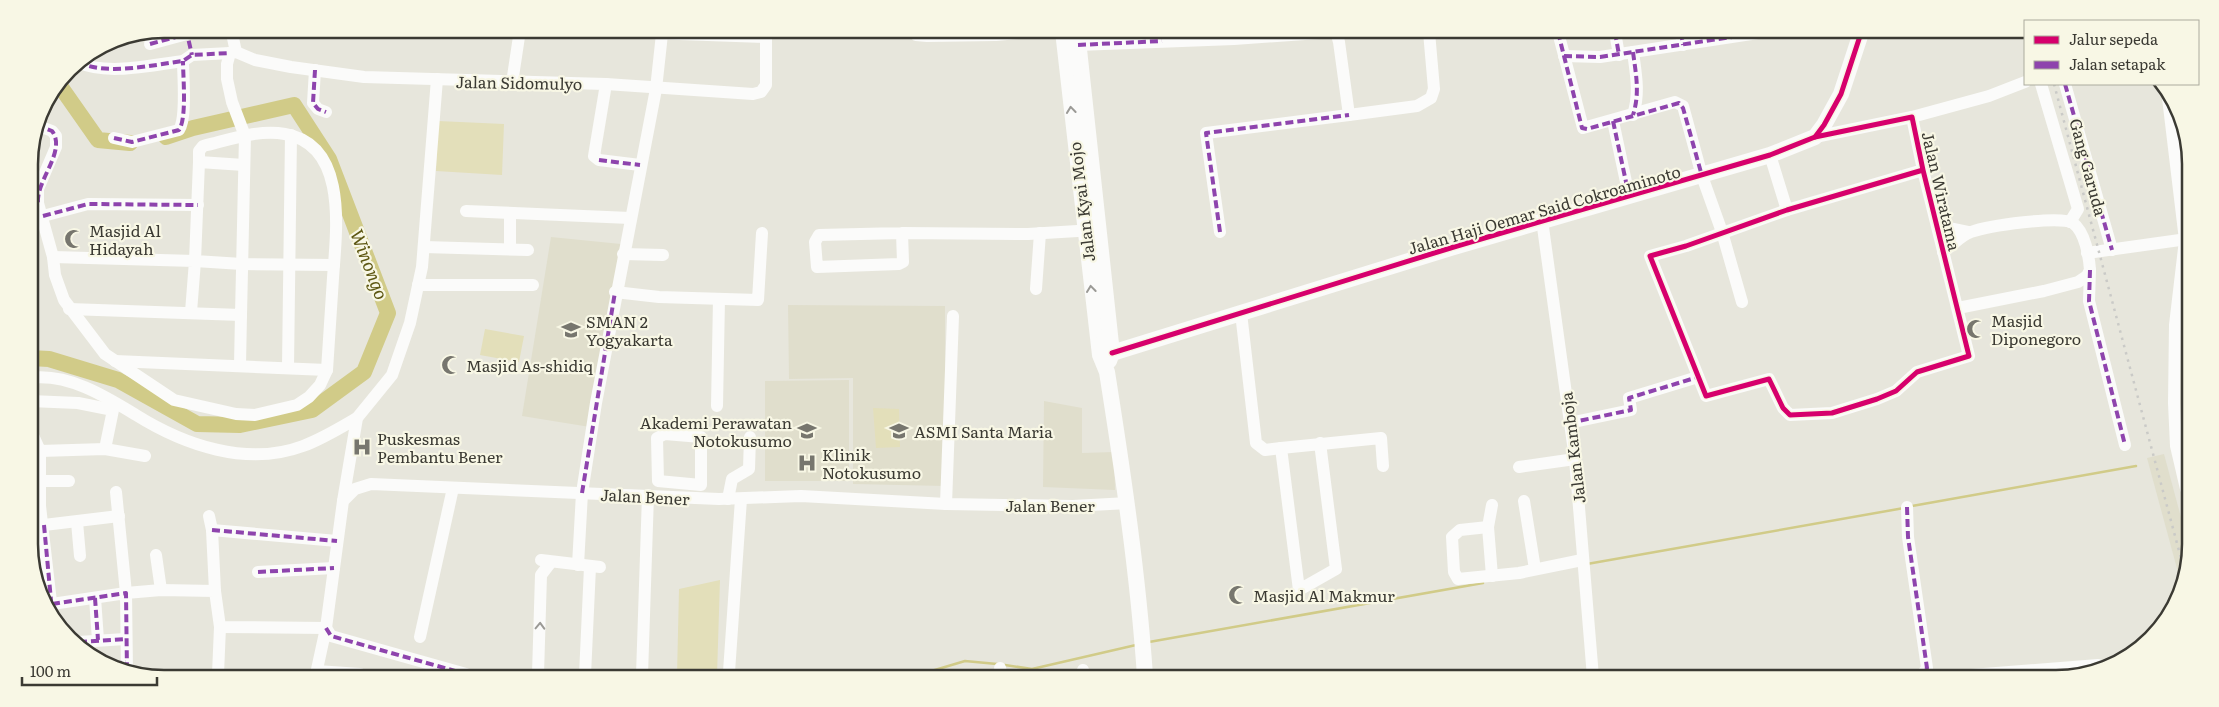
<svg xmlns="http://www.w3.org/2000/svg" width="2219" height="707" viewBox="0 0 2219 707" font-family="Literata,serif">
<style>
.built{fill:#e0decc}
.green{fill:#e3dfba}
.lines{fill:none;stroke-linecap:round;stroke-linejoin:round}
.stream{stroke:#d1cb88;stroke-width:2.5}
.river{stroke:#d1cb88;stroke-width:16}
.minor{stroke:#fbfbfa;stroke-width:12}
.major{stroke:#fbfbfa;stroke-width:16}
.rail{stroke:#cacac7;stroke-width:2.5;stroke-dasharray:2.5 5;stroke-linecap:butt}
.quiet{stroke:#8e44ad;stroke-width:4;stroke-dasharray:8 4;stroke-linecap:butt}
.cycleway-casing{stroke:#f8f7e5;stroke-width:8}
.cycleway{stroke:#d6006c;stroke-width:5}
.oneway{stroke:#9b9a96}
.labels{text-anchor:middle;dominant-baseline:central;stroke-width:4.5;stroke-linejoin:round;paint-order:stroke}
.street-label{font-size:16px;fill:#3b3a33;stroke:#f8f7e5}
.poi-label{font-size:16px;fill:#3b3a33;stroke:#f8f7e5;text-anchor:start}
.water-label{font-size:18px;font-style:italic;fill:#5d5712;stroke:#f8f7e5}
.rim{fill:none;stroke:#3b3a33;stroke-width:2.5}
</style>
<rect width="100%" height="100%" fill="#e7e6dc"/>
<g class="built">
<polygon points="551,237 621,244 590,427 522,416"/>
<polygon points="788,305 945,306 945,486 853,484 853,378 789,379"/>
<polygon points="849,380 849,481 765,481 765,381"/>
<polygon points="1044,401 1082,408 1082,453 1114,452 1115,490 1043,487"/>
<polygon points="2164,454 2186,536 2186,578 2182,587 2147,458"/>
</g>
<g class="green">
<polygon points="438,121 504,124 502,175 436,171"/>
<polygon points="485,329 524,336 519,362 480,355"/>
<polygon points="873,408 899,409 900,447 876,448"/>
<polygon points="720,580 717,675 677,675 679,589"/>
</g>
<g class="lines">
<g class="stream">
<polyline points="1912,506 2136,466"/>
<polyline points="1587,564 1904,508"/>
<polyline points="1149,642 1483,583"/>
<polyline points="1005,665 1032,669 1136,645"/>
<polyline points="918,675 965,661 997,664"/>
</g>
<g class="river">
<polyline points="58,83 98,140 130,143"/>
<polyline points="30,358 49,359 118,380 197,424 240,425 312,410 364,372 388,313 329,159 294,105 193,128 166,137"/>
</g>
<g class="minor">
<polyline points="231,29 236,52"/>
<polyline points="566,30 766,37"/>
<polyline points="913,31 916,35 927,36 996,35 1039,31"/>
<polyline points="1558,32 1583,128 1675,102 1683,106 1702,176 1722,232 1742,302"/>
<polyline points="1615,32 1619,55"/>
<polyline points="1681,32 1683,45"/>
<polyline points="150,44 187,34"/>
<polyline points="1078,45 1234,39 1333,32 1337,35 1339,42 1349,115 1417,106 1431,98 1434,89 1429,32"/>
<polyline points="236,52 255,60 291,67 364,77 606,84 753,94 761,92 766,85 766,37 771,30"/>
<path d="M1633,52c3,23 7,41 0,63"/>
<polyline points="1564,56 1600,57 1758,33"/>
<path d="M78,62c28,14 74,3 105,-1l9,-6 38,-2"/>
<polyline points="315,70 313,103 318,109 326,112"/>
<polyline points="512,83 520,30"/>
<polyline points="606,84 594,156 599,160 640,165"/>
<polyline points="2041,84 2078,209 2070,222"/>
<polyline points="2065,84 2112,250"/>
<polyline points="2168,98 2185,240 2175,325 2174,403 2176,446 2186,489"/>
<polyline points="1912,117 1989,96 2025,82"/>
<polyline points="1613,121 1629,196"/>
<path d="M36,128h8l8,3 4,5v11l-18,42v14l15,54 2,18 9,25 41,54 69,46 62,14 19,1 42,-10 12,-8 11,-12 7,-15c2,-31 4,-61 6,-92 3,-45 16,-133 -48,-144 -27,-5 -56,6 -82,12l-4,5v11"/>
<polyline points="1815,137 1912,117 1923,170 1969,356 1917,372 1896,391 1877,399 1832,413 1790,415 1783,408 1769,379 1706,396 1650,256 1686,246 1787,210 1923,170"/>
<path d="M114,138l18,4 47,-12c8,-12 4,-53 4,-69"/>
<polyline points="1770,155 1787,210"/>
<polyline points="244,165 199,162 195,261 242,264 334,265"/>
<polyline points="466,211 630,218"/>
<polyline points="510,213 510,249"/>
<polyline points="43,216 88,204 198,205"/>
<polyline points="1542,220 1575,459 1593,677"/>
<polyline points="1938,228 1945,227 1969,232"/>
<polyline points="1220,232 1206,133 1349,115"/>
<polyline points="902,233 819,235 815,242 817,267 899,264 903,262 902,233 1028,234 1094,230"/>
<polyline points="424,247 528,250"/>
<path d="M1943,252c9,-6 18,-17 28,-20 16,-6 90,-17 102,-9 12,9 16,33 17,47l-3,6 -9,6 -34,9 -86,17"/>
<polyline points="2087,253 2187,239"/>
<polyline points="623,254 663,255"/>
<polyline points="53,257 195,261 191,312"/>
<polyline points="2090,270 2089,301 2125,445"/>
<polyline points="418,285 533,285"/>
<polyline points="1036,289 1040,233"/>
<polyline points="615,292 659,297 758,300 762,233"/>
<polyline points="69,309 241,315 245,136 232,102 227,79 227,64 230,53 236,52"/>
<polyline points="1241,313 1256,443 1265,450 1281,448"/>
<polyline points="115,361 327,370"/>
<polyline points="240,365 241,315"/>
<polyline points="288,367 291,135"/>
<path d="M30,378c38,-5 75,18 106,37 48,30 111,52 167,31 19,-7 37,-18 54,-28"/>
<polyline points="30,401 78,403 113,410 105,449"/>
<polyline points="717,406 719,299"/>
<polyline points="1569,423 1631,410 1629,398 1698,377"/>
<polyline points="31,431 40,451 105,449 145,456"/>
<polygon points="665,434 701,437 701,485 658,481 657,438"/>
<polyline points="1320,443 1336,569 1299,590 1281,448 1381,438 1383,466"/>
<polyline points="40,451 40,506"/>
<polyline points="1519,467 1575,459"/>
<polyline points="40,481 69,481"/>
<polyline points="116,492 126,593 161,590 215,591 220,627 326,628 331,636 466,674"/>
<polyline points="728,499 732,479 749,469 750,437"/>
<polyline points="343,501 357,418 392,375 410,323 422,267 437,79"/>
<polyline points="1524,501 1535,569"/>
<polyline points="946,504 953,316"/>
<polyline points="31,506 40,506 52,611"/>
<polyline points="1907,507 1908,537 1927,668 1920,678"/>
<polyline points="209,516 212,530 215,591"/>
<polyline points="77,522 80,556"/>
<polyline points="44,525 119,516"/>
<polyline points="1488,527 1460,530 1452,537 1454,572 1458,579 1519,573 1582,560"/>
<polyline points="212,530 337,541"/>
<polyline points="156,555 161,590"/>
<polyline points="541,560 600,567"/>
<polyline points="578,565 582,493 596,403 656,89 662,34"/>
<polyline points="258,572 334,568"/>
<polyline points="1492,576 1488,527 1492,505"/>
<polyline points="95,598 98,640"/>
<polyline points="52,604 126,593 127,672"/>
<polyline points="420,637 453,488"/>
<polyline points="79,642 125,639"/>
<polyline points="1000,668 1002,676"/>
<polyline points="1083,670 1084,676"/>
<polyline points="317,671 360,674"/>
<polyline points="729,672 741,499"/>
<polyline points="218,674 220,627"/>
<polyline points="316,674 326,628 343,501 355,489 371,484 719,499 801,496 946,504 1073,506 1128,503"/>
<polyline points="538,674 541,575 551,562"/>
<polyline points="585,675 590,567"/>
<polyline points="642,675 648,495"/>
<polyline points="1933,678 2098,665"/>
</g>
<g class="major">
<path d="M1063,31l37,324 7,17c16,101 31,202 38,304"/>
<polyline points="1077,31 1112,353 1109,361"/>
<polyline points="1099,345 1106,352 1112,353 1457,246 1770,155 1815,137 1824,125 1841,94 1861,33"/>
</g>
<polyline class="rail" points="2054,84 2186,577"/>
<g class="quiet">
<polyline points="186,29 192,55"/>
<polyline points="1558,32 1582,128 1587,129 1679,103 1683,108 1702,176"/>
<polyline points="1615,32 1619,55"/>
<polyline points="1681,32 1683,45"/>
<polyline points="150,44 187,34"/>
<polyline points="1078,45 1162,41"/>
<path d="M1633,52c3,23 7,41 0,63"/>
<polyline points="1564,56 1600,57 1758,33"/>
<path d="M78,62c28,14 74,3 105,-1l9,-6 38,-2"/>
<polyline points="315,70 313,103 318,109 326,112"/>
<polyline points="2065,84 2112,250"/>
<polyline points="1613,121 1629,196"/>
<path d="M36,128h8l8,3c15,20 -16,49 -14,72"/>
<path d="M114,138l18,4 47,-12c8,-12 4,-53 4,-69"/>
<polyline points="599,160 640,165"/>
<polyline points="43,216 88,204 198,205"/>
<polyline points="1220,232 1206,133 1349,115"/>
<polyline points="2090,270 2089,301 2125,445"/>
<polyline points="1569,423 1631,410 1629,398 1698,377"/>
<polyline points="582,493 615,292"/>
<polyline points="1907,507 1908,537 1927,668 1920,678"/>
<polyline points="44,525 52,611"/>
<polyline points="212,530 337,541"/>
<polyline points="258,572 334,568"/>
<polyline points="95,598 98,640"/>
<polyline points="52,604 126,593 127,672"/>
<polyline points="326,628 331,636 466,674"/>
<polyline points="79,642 125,639"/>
<polyline points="114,664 126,662"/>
<polyline points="2012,672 2012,678"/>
</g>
<g class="cycleway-casing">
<g id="cycleway">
<polyline points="1815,137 1912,117 1923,170 1969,356 1917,372 1896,391 1877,399 1832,413 1790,415 1783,408 1769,379 1706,396 1650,256 1686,246 1787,210 1923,170"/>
<polyline points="1112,353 1457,246 1770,155 1815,137 1824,125 1841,94 1861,33"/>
</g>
</g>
<use href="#cycleway" class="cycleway"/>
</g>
<defs><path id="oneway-chevron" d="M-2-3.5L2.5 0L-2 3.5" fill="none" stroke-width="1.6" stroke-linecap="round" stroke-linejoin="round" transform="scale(1.25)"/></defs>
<g class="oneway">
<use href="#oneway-chevron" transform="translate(1071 110) rotate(-96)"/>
<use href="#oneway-chevron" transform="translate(1091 289) rotate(-97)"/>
<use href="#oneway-chevron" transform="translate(540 626) rotate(-88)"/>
</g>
<defs>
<g id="mosque-bare" transform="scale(1.5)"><path d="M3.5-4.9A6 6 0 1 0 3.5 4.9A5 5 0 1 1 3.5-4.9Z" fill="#77766e" stroke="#f8f7e5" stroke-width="2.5" paint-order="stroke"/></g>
<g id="school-bare" transform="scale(1.5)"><path d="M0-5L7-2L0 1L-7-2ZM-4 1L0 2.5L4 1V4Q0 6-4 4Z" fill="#77766e" stroke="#f8f7e5" stroke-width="2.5" paint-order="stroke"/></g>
<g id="university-bare" transform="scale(1.5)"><path d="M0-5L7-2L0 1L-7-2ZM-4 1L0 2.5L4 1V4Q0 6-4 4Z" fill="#77766e" stroke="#f8f7e5" stroke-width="2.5" paint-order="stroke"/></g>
<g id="hospital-bare" transform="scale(1.5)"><path d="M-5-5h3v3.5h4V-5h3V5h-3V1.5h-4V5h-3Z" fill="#77766e" stroke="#f8f7e5" stroke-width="2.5" paint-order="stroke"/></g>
</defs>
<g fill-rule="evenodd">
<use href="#mosque-bare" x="74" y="239"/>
<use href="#mosque-bare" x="1976" y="329"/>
<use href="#school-bare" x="571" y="330"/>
<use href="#mosque-bare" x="451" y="365"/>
<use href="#university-bare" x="807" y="431"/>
<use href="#university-bare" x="899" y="431"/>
<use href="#hospital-bare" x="362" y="447"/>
<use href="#hospital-bare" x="807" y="463"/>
<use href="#mosque-bare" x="1238" y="595"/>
</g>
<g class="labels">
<g class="street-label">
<text transform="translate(519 82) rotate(1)">Jalan Sidomulyo</text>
<text transform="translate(2089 167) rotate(75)">Gang Garuda</text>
<text transform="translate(1942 191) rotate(77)">Jalan Wiratama</text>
<text transform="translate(1081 202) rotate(-97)">Jalan Kyai Mojo</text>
<text transform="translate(1544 209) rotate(-16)">Jalan Haji Oemar Said Cokroaminoto</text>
<text transform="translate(1572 448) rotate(-97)">Jalan Kamboja</text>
<text transform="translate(645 496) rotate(3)">Jalan Bener</text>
<text x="1050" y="505">Jalan Bener</text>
</g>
<g class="poi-label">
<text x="89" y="230">Masjid Al<tspan x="89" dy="18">Hidayah</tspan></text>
<text x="1991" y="320">Masjid<tspan x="1991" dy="18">Diponegoro</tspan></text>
<text x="586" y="321">SMAN 2<tspan x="586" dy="18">Yogyakarta</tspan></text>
<text x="466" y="365">Masjid As-shidiq</text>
<text x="792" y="422" text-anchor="end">Akademi Perawatan<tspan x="792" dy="18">Notokusumo</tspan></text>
<text x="914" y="431">ASMI Santa Maria</text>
<text x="377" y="438">Puskesmas<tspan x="377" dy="18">Pembantu Bener</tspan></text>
<text x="822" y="454">Klinik<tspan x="822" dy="18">Notokusumo</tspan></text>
<text x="1253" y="595">Masjid Al Makmur</text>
</g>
<g class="water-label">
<text transform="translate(370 264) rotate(69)">Winongo</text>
</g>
</g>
<path d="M0 0H2219V707H0ZM164 38H2056A126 126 0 0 1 2182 164V544A126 126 0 0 1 2056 670H164A126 126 0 0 1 38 544V164A126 126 0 0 1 164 38Z" fill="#f8f7e5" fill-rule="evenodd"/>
<path class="rim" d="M164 38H2056A126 126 0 0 1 2182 164V544A126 126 0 0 1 2056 670H164A126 126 0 0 1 38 544V164A126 126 0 0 1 164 38Z"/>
<rect x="2024" y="20" width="175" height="65" fill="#f8f7e5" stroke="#acab9e"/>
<rect x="2034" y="36" width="25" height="8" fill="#d6006c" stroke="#acab9e"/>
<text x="2069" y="45" font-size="15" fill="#3b3a33">Jalur sepeda</text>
<rect x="2034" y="61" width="25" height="8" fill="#8e44ad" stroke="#acab9e"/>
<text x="2069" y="70" font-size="15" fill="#3b3a33">Jalan setapak</text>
<path d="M22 677v8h135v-8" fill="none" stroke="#3b3a33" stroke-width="2.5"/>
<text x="30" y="677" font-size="15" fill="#3b3a33" stroke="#f8f7e5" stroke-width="4" paint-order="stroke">100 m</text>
</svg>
